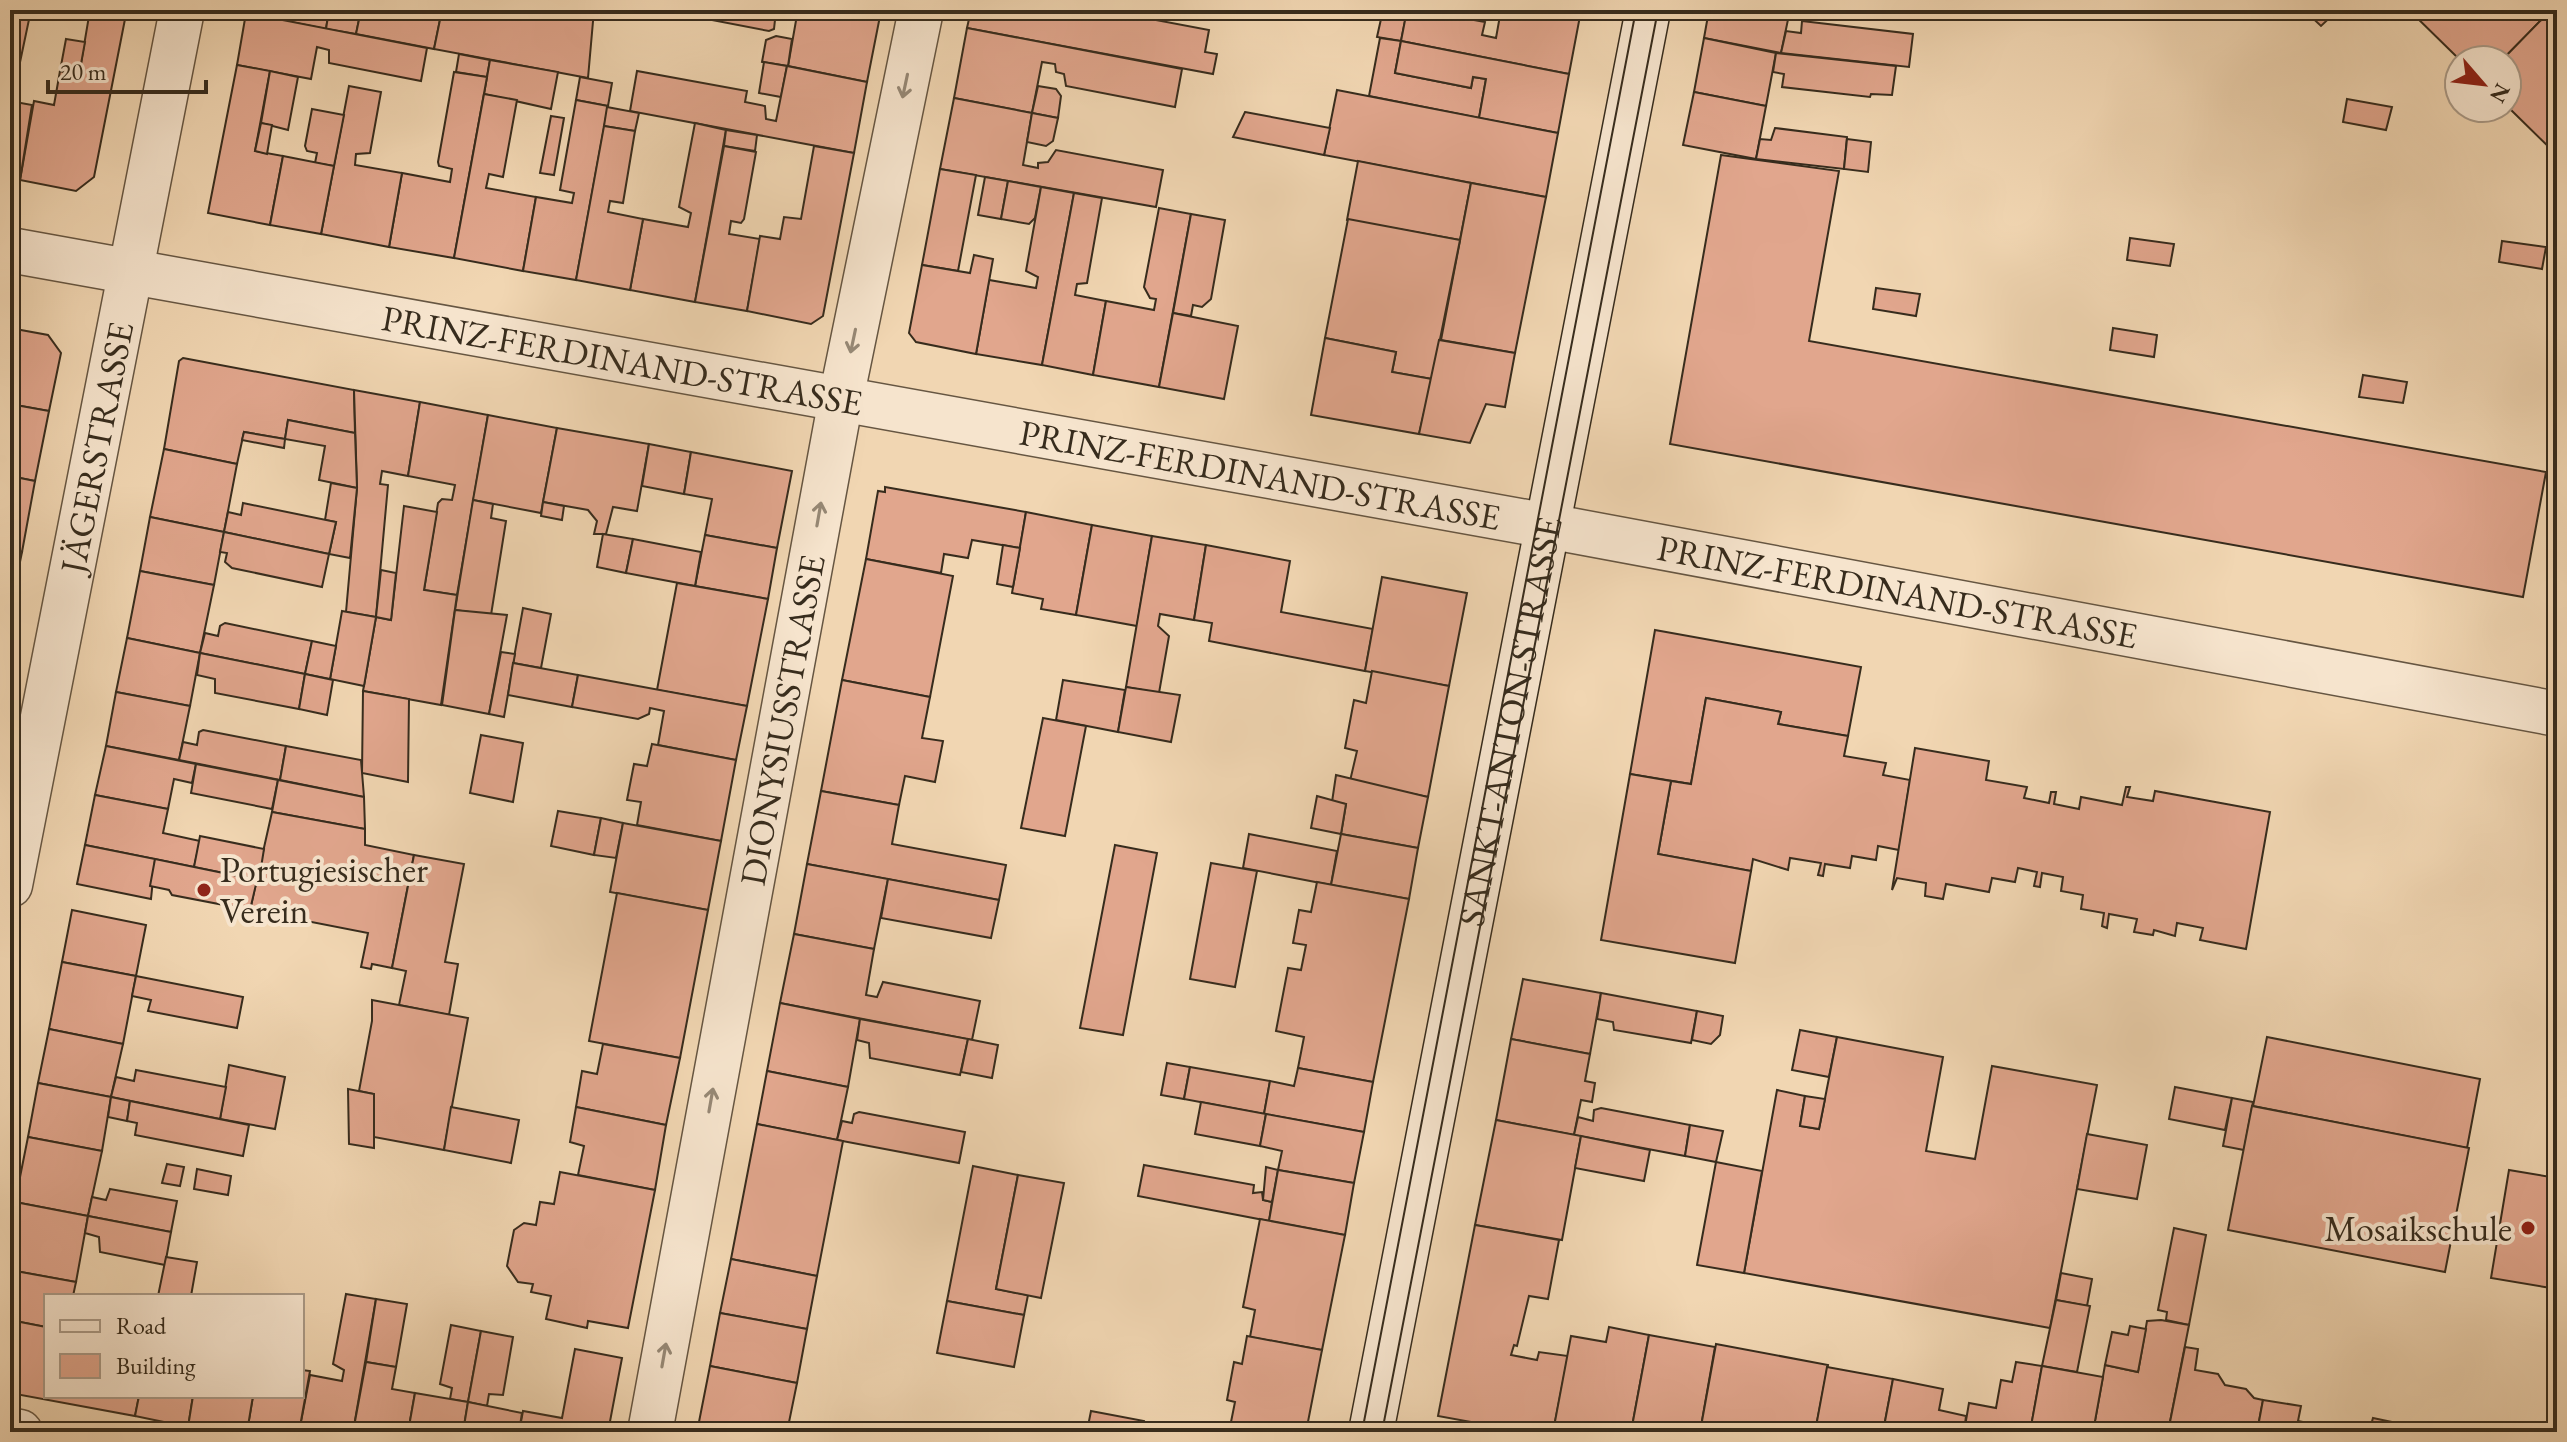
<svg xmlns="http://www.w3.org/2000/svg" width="2567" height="1442" viewBox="0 0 2567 1442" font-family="'EB Garamond',serif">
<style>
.building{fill:#e1a68d;stroke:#372c1d;stroke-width:2}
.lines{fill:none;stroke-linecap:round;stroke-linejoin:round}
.street-casing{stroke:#665642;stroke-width:47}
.secondary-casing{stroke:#372c1d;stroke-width:47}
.street{stroke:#f6e4cd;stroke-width:44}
.secondary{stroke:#f6e4cd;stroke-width:44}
.tram{stroke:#372c1d;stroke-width:2}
.oneway{stroke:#968875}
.poi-dot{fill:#8f2418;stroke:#f6e4cd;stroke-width:3}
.labels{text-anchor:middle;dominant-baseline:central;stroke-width:8;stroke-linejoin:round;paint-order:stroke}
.street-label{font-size:36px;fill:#372c1d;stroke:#f6e4cd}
.poi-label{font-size:36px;fill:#372c1d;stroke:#f6e4cd;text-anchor:start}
</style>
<rect width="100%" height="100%" fill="#f1d6b2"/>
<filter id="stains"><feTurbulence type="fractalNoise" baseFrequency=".0025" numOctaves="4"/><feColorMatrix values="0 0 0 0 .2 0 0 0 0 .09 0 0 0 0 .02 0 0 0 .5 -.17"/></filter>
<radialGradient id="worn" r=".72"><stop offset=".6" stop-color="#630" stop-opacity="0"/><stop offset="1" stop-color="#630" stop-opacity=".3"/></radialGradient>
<g class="building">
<polygon points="10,10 31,10 15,86 10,85"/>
<polygon points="90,10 126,14 94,177 76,191 20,180 34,101 54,105 60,71 79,75"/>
<polygon points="247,10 329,10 326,29 246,13"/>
<polygon points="329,10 361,10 356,34 326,29"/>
<polygon points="361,10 442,10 434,49 356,34"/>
<polygon points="442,10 594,10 588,78 434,49"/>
<polygon points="660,10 875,10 881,11 867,82 788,66 797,15 785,13 784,19 775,20 774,29 769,31"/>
<polygon points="971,10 1067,10 1081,14 1085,10 1103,10 1209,30 1205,52 1217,54 1213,74 967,28"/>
<polygon points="1383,10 1407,11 1401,41 1377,37"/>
<polygon points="1419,10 1485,22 1482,35 1496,38 1501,10 1551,10 1580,16 1569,74 1401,41 1407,10"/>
<polygon points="1709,10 1790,10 1781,53 1704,38"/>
<polygon points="2304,10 2338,10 2321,26"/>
<polygon points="2409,10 2551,10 2502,60 2460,60"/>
<polygon points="2551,10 2557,10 2557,155 2507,106 2507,60 2502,60"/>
<polygon points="246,13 427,48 421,81 329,63 329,50 317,47 311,79 237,65"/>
<polygon points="1802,21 1913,34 1909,67 1781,53 1786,31 1801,33"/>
<polygon points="967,28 1182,69 1175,107 1066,86 1064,74 1056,72 1055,64 1042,62 1032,113 954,98"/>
<polygon points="776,36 792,39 788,66 762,62 766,40"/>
<polygon points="1380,38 1401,41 1395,73 1471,88 1473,77 1486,79 1479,118 1369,96"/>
<polygon points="1704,38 1776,53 1766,106 1694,92"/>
<polygon points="66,39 85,42 79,75 60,71"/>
<polygon points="1401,41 1569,74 1558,133 1479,118 1486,79 1473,77 1471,88 1395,73"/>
<polygon points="1776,53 1896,66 1892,95 1871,94 1870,97 1782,87 1784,74 1773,72"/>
<polygon points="459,54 490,60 487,77 456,72"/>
<polygon points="490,60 558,72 551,109 484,94"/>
<polygon points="764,62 787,66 781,97 759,93"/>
<polygon points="237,65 270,71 255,151 283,156 270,225 208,213"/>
<polygon points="787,66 867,82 854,153 630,111 637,71 747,91 745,102 765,106 766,119 776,121"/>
<polygon points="270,71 298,77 288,130 261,123"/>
<polygon points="454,72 487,77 454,258 389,247 402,173 450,182 452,169 439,166 438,162"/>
<polygon points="580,77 612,83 608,106 576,100"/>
<polygon points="349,86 381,92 370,153 356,154 355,165 402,173 389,247 321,234"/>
<polygon points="1038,86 1056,89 1061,96 1058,118 1032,113"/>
<polygon points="1337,90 1558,133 1546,197 1324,155"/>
<polygon points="1694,92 1766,106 1756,159 1683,145"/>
<polygon points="484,94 517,100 503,177 489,174 486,188 536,197 523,271 454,258"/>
<polygon points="954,98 1032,113 1023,165 1038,168 1038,163 1048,162 1056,150 1163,170 1156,207 940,169"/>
<polygon points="2347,99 2392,107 2386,130 2343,122"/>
<polygon points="576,100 608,106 576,280 523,271 536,197 572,203 574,193 560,190"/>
<polygon points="10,101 32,105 20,180 10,178"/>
<polygon points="607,107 639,113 635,131 604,126"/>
<polygon points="312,109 344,115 334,166 315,163 317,153 307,151 305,146"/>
<polygon points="1245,112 1330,128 1324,155 1233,137"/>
<polygon points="1032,113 1058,118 1053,141 1046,146 1027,142"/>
<polygon points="551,116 564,118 554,175 540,173"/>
<polygon points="261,123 272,125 267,154 255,151"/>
<polygon points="695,123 726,130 695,302 630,290 643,219 688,227 691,213 679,207"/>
<polygon points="604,126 635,131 623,203 610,201 608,212 643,219 630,290 576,280"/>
<polygon points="1775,128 1847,137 1844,169 1756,159 1760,139 1771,140"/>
<polygon points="726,130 757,135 755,151 724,146"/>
<polygon points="1847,139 1871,142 1868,172 1844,169"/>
<polygon points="724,146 756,152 744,219 741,223 731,221 729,234 760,239 747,311 695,302"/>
<polygon points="814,146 854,153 823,316 811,324 747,311 760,236 780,239 784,217 801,219"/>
<polygon points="1721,155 1839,171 1809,341 2546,472 2523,597 1670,444"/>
<polygon points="283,156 334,166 321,234 270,225"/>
<polygon points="1358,161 1471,183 1460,240 1347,220"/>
<polygon points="940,169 976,175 958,271 922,265"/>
<polygon points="985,177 1008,181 1001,219 978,215"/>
<polygon points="1008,181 1041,187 1035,218 1029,224 1001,219"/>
<polygon points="1471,183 1546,197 1515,353 1441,340"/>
<polygon points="1041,187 1074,193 1042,365 976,354 989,280 1036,288 1038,277 1026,271"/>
<polygon points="1074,193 1102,198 1087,283 1077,284 1075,295 1106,301 1093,375 1042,365"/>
<polygon points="1159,208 1191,214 1159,387 1093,375 1106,301 1154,310 1156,299 1150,298 1144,287"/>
<polygon points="1191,214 1225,220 1211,299 1202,307 1193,305 1191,316 1173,313"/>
<polygon points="1348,219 1460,240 1432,379 1392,372 1396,352 1325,338"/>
<polygon points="2130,238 2174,244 2170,266 2127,260"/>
<polygon points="2502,241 2546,247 2542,269 2499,262"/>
<polygon points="974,255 993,259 976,354 916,342 909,333 922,265 970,273"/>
<polygon points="1876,288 1920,294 1916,316 1873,309"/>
<polygon points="1173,313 1238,326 1224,399 1159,387"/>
<polygon points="10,328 48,335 61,353 49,411 10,404"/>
<polygon points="2113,328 2157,335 2154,357 2110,350"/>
<polygon points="1325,338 1396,352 1392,372 1432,379 1419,434 1311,415"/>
<polygon points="1439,340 1515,353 1505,407 1486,404 1470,443 1419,434"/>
<polygon points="183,358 354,390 355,433 288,420 285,439 244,432 237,464 164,449 179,361"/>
<polygon points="2363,375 2407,382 2403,403 2359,397"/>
<polygon points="354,390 420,402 408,476 382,471 380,484 388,485 376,617 346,612 357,488"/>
<polygon points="420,402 488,415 457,595 424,590 438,503 442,499 452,500 455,485 408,476"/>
<polygon points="10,404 49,411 35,481 10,476"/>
<polygon points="488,415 557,428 541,513 473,500"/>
<polygon points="288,420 355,433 357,488 319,480 325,446 285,439"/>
<polygon points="557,428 649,444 637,511 613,507 606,534 594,534 597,521 588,510 543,502"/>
<polygon points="244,432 285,439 284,448 242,440"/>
<polygon points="649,444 691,452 684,494 642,486"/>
<polygon points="164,449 237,464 224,532 150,517"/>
<polygon points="691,452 792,471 777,548 705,535 712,499 684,494"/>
<polygon points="10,476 35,481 22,552 10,550"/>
<polygon points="331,483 357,488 350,558 329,554 336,522 325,520"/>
<polygon points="885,487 1026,512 1020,548 972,540 968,558 944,554 941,573 866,559 878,491 885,492"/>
<polygon points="473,500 493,504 491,518 506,521 491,615 455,610"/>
<polygon points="543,502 564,506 562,520 541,516"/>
<polygon points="243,503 336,522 329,554 224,532 228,512 241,515"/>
<polygon points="404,506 437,512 424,590 457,595 441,705 363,691 376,617 391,620"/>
<polygon points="1026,512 1092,525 1076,615 1041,609 1043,599 1012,593"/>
<polygon points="150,517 224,532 214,585 140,571"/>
<polygon points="1092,525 1152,536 1137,626 1076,615"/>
<polygon points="224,532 329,554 322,587 232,568 225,562 227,553 220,552"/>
<polygon points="603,534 633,539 626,573 597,567"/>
<polygon points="705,535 777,548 768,599 695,586"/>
<polygon points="1152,536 1206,545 1194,620 1160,614 1158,626 1169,636 1159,693 1126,687"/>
<polygon points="633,539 701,552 695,586 626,573"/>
<polygon points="1003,545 1020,548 1013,587 997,584"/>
<polygon points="1206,545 1290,561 1281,612 1373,629 1365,671 1209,641 1212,623 1194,620"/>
<polygon points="10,550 22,552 10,611"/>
<polygon points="866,559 953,576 930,697 842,680"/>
<polygon points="381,570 396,573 391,620 376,617"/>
<polygon points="140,571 214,585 200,653 127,638"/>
<polygon points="1382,577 1467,593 1449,686 1365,671"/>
<polygon points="677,583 768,599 747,706 657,690"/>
<polygon points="523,608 551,614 541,668 513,663"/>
<polygon points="455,610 507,615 489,714 442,705"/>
<polygon points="342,611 376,617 364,686 330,679"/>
<polygon points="225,623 312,641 305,674 200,653 205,633 218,636 220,626"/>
<polygon points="1655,630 1861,667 1848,736 1778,724 1781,712 1706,698 1691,784 1630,774"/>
<polygon points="127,638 200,653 190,706 116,692"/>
<polygon points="312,641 336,646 330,679 305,674"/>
<polygon points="501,652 515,654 504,717 489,714"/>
<polygon points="200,653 305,674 299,709 215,693 215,679 197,675"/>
<polygon points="513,663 578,675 572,707 508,695"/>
<polygon points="1372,671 1449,686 1428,797 1350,781 1357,751 1345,748 1354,700 1366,703"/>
<polygon points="305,674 333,680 327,715 299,709"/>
<polygon points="578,675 747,706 736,760 658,745 664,711 650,708 649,714 638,719 572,707"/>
<polygon points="842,680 930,697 922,738 943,741 935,782 905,776 899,805 821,791"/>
<polygon points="1063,680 1125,690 1118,732 1056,720"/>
<polygon points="1126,687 1180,695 1171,742 1118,732"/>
<polygon points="363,691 409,699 408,782 362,773"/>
<polygon points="116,692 190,706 179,760 106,746"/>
<polygon points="1706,698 1781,712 1778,724 1848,736 1844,756 1886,763 1883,775 1910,780 1899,850 1878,846 1876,860 1852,856 1850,868 1825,864 1823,876 1818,875 1821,863 1790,858 1788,870 1753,859 1751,871 1658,854 1671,781 1691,784"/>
<polygon points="1043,718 1086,726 1065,836 1021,828"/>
<polygon points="203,730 286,746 280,780 179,760 183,742 197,745 199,732"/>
<polygon points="481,735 523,743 513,802 470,793"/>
<polygon points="652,744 736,760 721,841 637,825 641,802 627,800 634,764 647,766"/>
<polygon points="106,746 196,764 192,783 174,779 168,809 95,795"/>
<polygon points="286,746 361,760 364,797 280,780"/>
<polygon points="1915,748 1989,761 1986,780 2027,787 2024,798 2049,803 2051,792 2056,792 2054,804 2079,809 2081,797 2122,805 2126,787 2130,787 2127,797 2153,801 2155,791 2270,812 2246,949 2200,940 2203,928 2177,923 2175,936 2154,930 2153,935 2134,932 2137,919 2109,914 2107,928 2102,926 2104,913 2081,909 2083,895 2061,891 2063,877 2042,873 2040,887 2034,886 2037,872 2018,868 2015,882 1992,878 1989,892 1946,884 1943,899 1925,896 1926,883 1897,878 1892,890"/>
<polygon points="196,764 278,780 272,809 191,793"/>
<polygon points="1630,774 1671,781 1658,854 1751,871 1735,963 1601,940"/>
<polygon points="1336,775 1428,797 1418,848 1341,834 1346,804 1332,802"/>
<polygon points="278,780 364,797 365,829 272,812"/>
<polygon points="821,791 899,805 892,844 1006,865 999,900 807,864"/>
<polygon points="95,795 168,809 163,833 200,841 194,867 85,845"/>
<polygon points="1317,796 1346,804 1341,834 1311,828"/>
<polygon points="558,811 601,818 594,855 551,846"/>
<polygon points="272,812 365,829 365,845 414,855 392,968 372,964 371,969 361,967 368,933 250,910"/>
<polygon points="601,818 623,823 616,858 594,855"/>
<polygon points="623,823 721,841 708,910 610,892"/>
<polygon points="1249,834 1337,851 1331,885 1243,868"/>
<polygon points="1341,834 1418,848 1409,899 1331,885"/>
<polygon points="200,836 264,849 259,880 194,867"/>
<polygon points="85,845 155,859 151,899 77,884"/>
<polygon points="1115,845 1157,853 1123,1035 1080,1028"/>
<polygon points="414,855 464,864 445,962 458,964 449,1015 399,1005 406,971 392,968"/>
<polygon points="155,859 257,880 250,910 172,895 169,890 150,886"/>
<polygon points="1211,863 1257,871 1235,987 1190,979"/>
<polygon points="807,864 888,879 874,949 794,934"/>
<polygon points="888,879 999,900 991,938 881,918"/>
<polygon points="1317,882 1409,899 1373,1082 1298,1068 1304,1037 1276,1031 1288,968 1301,970 1306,945 1293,943 1299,910 1311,912"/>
<polygon points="617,893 708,910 680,1058 589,1041"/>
<polygon points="72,910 146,925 136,976 62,962"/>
<polygon points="794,934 874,949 866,995 877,997 883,982 980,1001 972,1040 780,1003"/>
<polygon points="62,962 136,976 123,1044 49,1029"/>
<polygon points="136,976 243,997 237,1028 148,1011 151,1000 132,996"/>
<polygon points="1523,979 1601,993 1590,1054 1511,1039"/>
<polygon points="1601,993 1697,1011 1691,1043 1614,1030 1613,1022 1597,1019"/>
<polygon points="372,1000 468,1018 444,1150 374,1137 374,1094 359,1091 372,1021"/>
<polygon points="780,1003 860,1019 848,1087 767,1071"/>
<polygon points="1697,1011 1723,1016 1720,1035 1711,1044 1692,1040"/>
<polygon points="860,1019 968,1039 960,1075 870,1058 869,1043 857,1040"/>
<polygon points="49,1029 123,1044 111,1097 38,1083"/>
<polygon points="1800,1030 1837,1037 1829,1077 1792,1070"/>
<polygon points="1837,1037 1943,1057 1926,1151 1975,1159 1992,1066 2097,1085 2050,1328 1744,1273 1777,1090 1805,1096 1800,1126 1819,1129"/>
<polygon points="2267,1037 2480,1079 2467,1148 2253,1106"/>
<polygon points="968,1039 998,1045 992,1078 961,1072"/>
<polygon points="1511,1039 1590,1054 1585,1081 1595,1083 1592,1102 1581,1100 1574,1135 1496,1120"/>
<polygon points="603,1044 680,1058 666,1125 576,1107 582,1071 597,1074"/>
<polygon points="1167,1063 1190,1067 1184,1099 1161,1095"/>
<polygon points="229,1065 285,1077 275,1129 220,1119"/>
<polygon points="1190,1067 1270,1081 1264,1114 1184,1099"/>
<polygon points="1298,1068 1373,1082 1364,1132 1264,1114 1270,1081 1294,1086"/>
<polygon points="136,1070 226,1087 220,1119 111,1097 116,1077 134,1081"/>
<polygon points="767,1071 848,1087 837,1140 757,1124"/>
<polygon points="38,1083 111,1097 102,1151 28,1137"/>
<polygon points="2175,1087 2232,1098 2225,1130 2169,1119"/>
<polygon points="348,1089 374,1094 374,1148 349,1144"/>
<polygon points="1805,1096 1825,1099 1819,1129 1800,1126"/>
<polygon points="111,1097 130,1101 127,1121 108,1117"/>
<polygon points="2232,1098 2253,1102 2244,1150 2223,1146"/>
<polygon points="130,1101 249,1125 243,1156 135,1135 137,1123 127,1121"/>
<polygon points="1201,1102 1266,1114 1260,1146 1195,1134"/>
<polygon points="2252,1106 2469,1148 2445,1272 2228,1230"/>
<polygon points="451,1107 519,1120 511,1163 444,1150"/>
<polygon points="576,1107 666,1125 655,1190 578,1175 584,1146 570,1142"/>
<polygon points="1601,1108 1690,1125 1685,1156 1574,1135 1578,1117 1593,1121 1594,1110"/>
<polygon points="859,1112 965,1132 959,1163 837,1140 842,1121 852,1123 854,1114"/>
<polygon points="1266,1114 1364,1132 1354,1183 1278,1170 1282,1151 1260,1146"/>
<polygon points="1496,1120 1581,1136 1562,1240 1475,1225"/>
<polygon points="757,1124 843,1141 817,1276 731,1259"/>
<polygon points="1690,1125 1723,1131 1716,1162 1685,1156"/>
<polygon points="2087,1134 2147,1145 2137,1199 2077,1189"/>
<polygon points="1581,1136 1650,1150 1644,1181 1575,1168"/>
<polygon points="28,1137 102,1151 88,1216 15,1202"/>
<polygon points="1716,1162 1762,1171 1744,1273 1697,1265"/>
<polygon points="167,1164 184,1167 180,1186 162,1183"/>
<polygon points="1144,1165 1254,1185 1253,1193 1262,1192 1263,1200 1272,1202 1269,1221 1138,1196"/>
<polygon points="973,1166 1018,1175 996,1289 1028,1295 1024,1315 947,1301"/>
<polygon points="1266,1167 1278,1170 1272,1202 1263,1200"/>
<polygon points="197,1169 231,1176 228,1195 194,1189"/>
<polygon points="1278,1170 1354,1183 1345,1235 1269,1221"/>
<polygon points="2509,1170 2557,1178 2557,1289 2491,1278"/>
<polygon points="560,1172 655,1190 628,1328 588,1321 587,1328 546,1319 551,1296 531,1292 533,1284 518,1282 507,1266 514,1230 524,1223 536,1225 540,1202 554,1204"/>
<polygon points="1018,1175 1064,1183 1041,1298 996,1289"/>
<polygon points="110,1189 177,1201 171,1232 88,1216 92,1197 106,1200"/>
<polygon points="15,1202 88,1216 76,1282 10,1270 10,1228"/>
<polygon points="88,1216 171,1232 165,1265 100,1252 99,1237 85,1233"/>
<polygon points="1260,1219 1345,1235 1322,1350 1250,1337 1255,1310 1243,1307"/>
<polygon points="1475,1225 1559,1240 1548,1299 1529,1296 1517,1346 1514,1345 1511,1355 1537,1360 1539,1352 1568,1356 1553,1432 1526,1432 1438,1416"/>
<polygon points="2174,1228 2206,1235 2189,1325 2166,1320 2167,1312 2158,1310"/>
<polygon points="166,1257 197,1262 191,1296 158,1296"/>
<polygon points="731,1259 817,1276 807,1329 720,1313"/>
<polygon points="10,1270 76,1282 73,1296 46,1296 46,1327 10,1320"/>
<polygon points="2061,1273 2092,1279 2087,1306 2056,1300"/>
<polygon points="346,1294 376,1299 353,1432 299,1432 310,1375 342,1381 344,1370 333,1364"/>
<polygon points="376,1299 407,1304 396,1367 366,1362"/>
<polygon points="2056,1300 2090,1306 2077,1372 2042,1366"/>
<polygon points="947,1301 1024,1315 1014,1367 937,1353"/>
<polygon points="720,1313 807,1329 797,1383 710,1366"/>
<polygon points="10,1320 46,1327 46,1396 139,1396 135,1416 10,1393"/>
<polygon points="2161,1320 2189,1325 2168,1432 2093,1432 2105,1365 2138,1372 2147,1321"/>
<polygon points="451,1325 481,1331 468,1402 450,1399 452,1388 440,1384"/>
<polygon points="2130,1326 2146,1329 2138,1372 2105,1365 2112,1332 2128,1335"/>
<polygon points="1609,1327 1649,1335 1631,1432 1553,1432 1571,1336 1606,1342"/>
<polygon points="481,1331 513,1337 503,1395 489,1394 487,1406 468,1402"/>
<polygon points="1649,1335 1715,1347 1700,1432 1631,1432"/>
<polygon points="1247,1336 1322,1350 1306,1432 1229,1432 1235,1402 1227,1400 1234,1362 1242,1364"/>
<polygon points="1716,1344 1828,1365 1815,1432 1700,1432"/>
<polygon points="2185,1347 2198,1349 2195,1370 2218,1374 2225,1385 2246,1389 2254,1398 2263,1400 2257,1432 2168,1432"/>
<polygon points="575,1349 622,1358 608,1432 519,1432 523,1411 562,1418"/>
<polygon points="366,1362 396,1367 392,1389 415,1393 408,1432 353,1432"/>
<polygon points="2016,1362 2042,1366 2030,1432 1964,1432 1969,1403 1996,1408 2001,1380 2012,1382"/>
<polygon points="710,1366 797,1383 787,1432 697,1432"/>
<polygon points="2042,1366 2103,1377 2093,1432 2030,1432"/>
<polygon points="1827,1367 1893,1379 1883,1432 1815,1432"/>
<polygon points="302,1370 310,1371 299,1432 247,1432 253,1396 302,1396"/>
<polygon points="1893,1379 1943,1389 1939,1410 1966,1416 1964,1432 1883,1432"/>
<polygon points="415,1393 468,1402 463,1432 408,1432"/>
<polygon points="139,1396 193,1396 188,1427 135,1416"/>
<polygon points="193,1396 253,1396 247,1432 188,1427"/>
<polygon points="2263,1400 2301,1406 2298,1421 2337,1429 2337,1432 2257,1432"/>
<polygon points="468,1402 522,1413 519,1432 463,1432"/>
<polygon points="1091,1411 1144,1421 1143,1432 1108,1432 1088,1426"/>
<polygon points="2373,1418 2411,1426 2409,1432 2369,1432"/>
<polygon points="1144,1426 1176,1432 1143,1432"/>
<polygon points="2411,1426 2445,1432 2409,1432"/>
</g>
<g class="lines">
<g class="street-casing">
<g id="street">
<path id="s1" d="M10,250l1538,276 1009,188"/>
<path id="s2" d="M10,885l172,-875"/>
<polyline points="10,1430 20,1432"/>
<path id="s3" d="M650,1432l191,-1033 80,-389"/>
</g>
</g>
<g class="secondary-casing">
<g id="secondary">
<path id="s4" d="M1371,1432l277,-1422"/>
</g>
</g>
<use href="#street" class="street"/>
<use href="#secondary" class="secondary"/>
<g class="tram">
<polyline points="1362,1432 1636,10"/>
<polyline points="1382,1432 1658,10"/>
</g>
</g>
<defs><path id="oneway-shaft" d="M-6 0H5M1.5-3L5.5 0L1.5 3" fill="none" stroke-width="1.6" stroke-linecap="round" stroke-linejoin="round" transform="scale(2)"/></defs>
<g class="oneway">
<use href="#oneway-shaft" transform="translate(905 86) rotate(102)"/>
<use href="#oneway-shaft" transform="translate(853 341) rotate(102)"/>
<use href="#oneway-shaft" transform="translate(819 514) rotate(-80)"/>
<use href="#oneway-shaft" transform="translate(711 1100) rotate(-80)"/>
<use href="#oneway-shaft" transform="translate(664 1355) rotate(-80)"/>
</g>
<g class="poi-dot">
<circle cx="204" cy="890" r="8"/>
<circle cx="2528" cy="1228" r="8"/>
</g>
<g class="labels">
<g class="street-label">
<text stroke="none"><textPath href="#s1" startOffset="622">PRINZ-FERDINAND-STRASSE</textPath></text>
<text stroke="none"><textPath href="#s2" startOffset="446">JÄGERSTRASSE</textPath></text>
<text stroke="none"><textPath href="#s1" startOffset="1270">PRINZ-FERDINAND-STRASSE</textPath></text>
<text stroke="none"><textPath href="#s1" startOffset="1918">PRINZ-FERDINAND-STRASSE</textPath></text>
<text stroke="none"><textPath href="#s3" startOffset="724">DIONYSIUSSTRASSE</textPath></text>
<text stroke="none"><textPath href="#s4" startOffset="724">SANKT-ANTON-STRASSE</textPath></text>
</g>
<g class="poi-label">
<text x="220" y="869">Portugiesischer<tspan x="220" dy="41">Verein</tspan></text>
<text x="2512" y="1228" text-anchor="end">Mosaikschule</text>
</g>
</g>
<rect width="2567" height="1442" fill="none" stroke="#f1d6b2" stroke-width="40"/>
<rect x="12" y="12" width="2543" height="1418" fill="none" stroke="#372c1d" stroke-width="4"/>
<rect x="20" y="20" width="2527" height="1402" fill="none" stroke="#372c1d" stroke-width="2"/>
<rect x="44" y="1294" width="260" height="104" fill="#f6e4cd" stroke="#aa9a87" stroke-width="2"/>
<rect x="60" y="1320" width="40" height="12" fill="#f6e4cd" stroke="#aa9a87" stroke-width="2"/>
<text x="116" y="1334" font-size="24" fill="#372c1d">Road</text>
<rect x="60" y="1354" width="40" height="24" fill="#e1a68d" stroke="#aa9a87" stroke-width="2"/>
<text x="116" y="1374" font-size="24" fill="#372c1d">Building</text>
<g transform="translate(2483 84) rotate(118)"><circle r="38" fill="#f6e4cd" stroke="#aa9a87" stroke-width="2"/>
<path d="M0-6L14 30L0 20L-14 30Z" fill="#8f2418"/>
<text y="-12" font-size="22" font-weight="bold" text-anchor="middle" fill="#372c1d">N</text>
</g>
<path d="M48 80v12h158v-12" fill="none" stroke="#372c1d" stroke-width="4"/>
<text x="60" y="80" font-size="24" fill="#372c1d" stroke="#f6e4cd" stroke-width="6" paint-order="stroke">20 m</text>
<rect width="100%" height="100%" filter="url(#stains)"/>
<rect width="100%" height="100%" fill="url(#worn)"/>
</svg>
